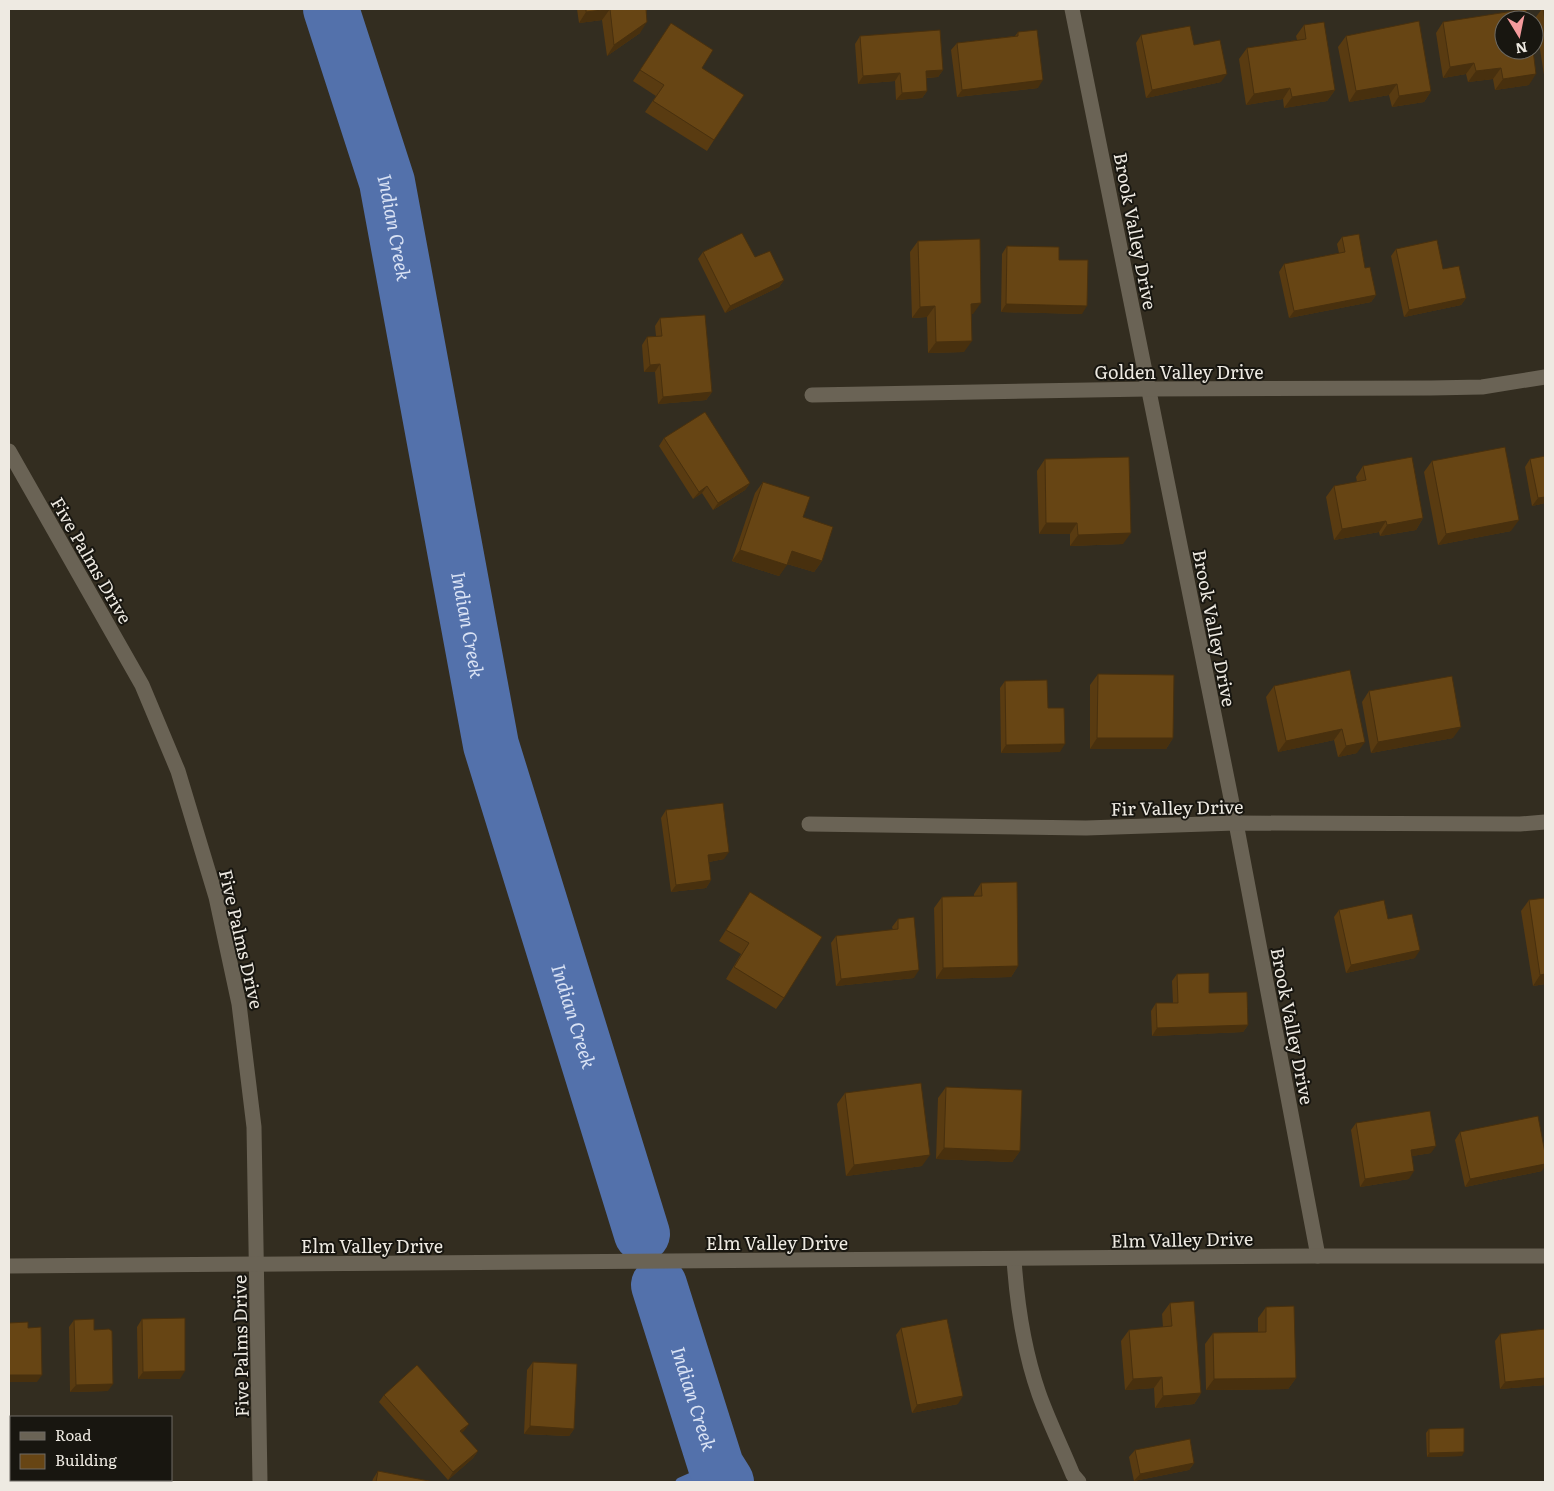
<svg xmlns="http://www.w3.org/2000/svg" width="1554" height="1491" viewBox="0 0 1554 1491" font-family="Literata,serif">
<style>
.lines{fill:none;stroke-linecap:round;stroke-linejoin:round}
.stream{stroke:#5371ab;stroke-width:9}
.river{stroke:#5371ab;stroke-width:56}
.minor{stroke:#6a6355;stroke-width:15}
.wall{fill:#593b11}
.shaded-wall{fill:#48300e}
.building{fill:#674514;stroke:#48300e}
.labels{text-anchor:middle;dominant-baseline:central;stroke-width:4;stroke-linejoin:round;paint-order:stroke}
.street-label{font-size:18px;fill:#eeeae2;stroke:#181610}
.water-label{font-size:19px;font-style:italic;fill:#d9e2f4;stroke:#181610}
</style>
<rect width="100%" height="100%" fill="#332d20"/>
<g class="lines">
<polyline class="stream" points="680,1482 716,1466"/>
<g class="river">
<path id="s1" d="M331,9l56,173 104,563 151,489"/>
<path id="s2" d="M659,1285l57,181 10,16"/>
</g>
<g class="minor">
<polyline points="1072,9 1236,823 1318,1256"/>
<polyline points="812,395 1148,389 1431,388 1482,387 1545,377"/>
<polyline points="9,451 142,685 178,771 216,897 239,1004 254,1127 260,1482"/>
<polyline points="809,824 1086,828 1236,823 1520,824 1545,822"/>
<path d="M1014,1259c3,46 10,92 25,135 10,28 23,54 34,81l6,7"/>
<polyline points="9,1266 1318,1256 1545,1256"/>
</g>
</g>
<g class="wall">
<polygon points="577,9 647,9 640,33 607,56 602,20 579,23"/>
<polygon points="1542,9 1545,9 1545,81 1535,18"/>
<polygon points="1443,22 1529,85 1495,90 1493,79 1468,82 1466,74 1443,78 1436,33"/>
<polygon points="671,23 702,68 714,140 707,151 645,112 656,96 633,81"/>
<polygon points="1304,25 1335,90 1327,101 1284,108 1283,99 1246,105 1239,59 1247,48 1297,40 1296,36"/>
<polygon points="1018,32 1038,88 957,97 951,50 957,43 1015,36"/>
<polygon points="1141,35 1194,45 1221,82 1146,98 1136,43"/>
<polygon points="860,36 943,70 938,77 926,78 927,91 922,98 896,100 895,81 858,84 855,44"/>
<polygon points="1346,36 1431,91 1424,102 1392,107 1389,95 1349,102 1338,47"/>
<polygon points="1342,237 1365,268 1376,295 1371,302 1289,318 1279,272 1284,264 1339,253 1337,244"/>
<polygon points="918,241 973,314 971,314 964,352 928,353 927,317 912,318 910,252"/>
<polygon points="1007,246 1059,260 1082,314 1001,312 1002,254"/>
<polygon points="1396,249 1443,269 1466,298 1461,305 1404,317 1391,256"/>
<polygon points="703,252 755,257 784,280 779,287 725,313 698,259"/>
<polygon points="660,318 712,392 706,400 658,404 655,372 644,372 642,345 647,337 656,336 655,326"/>
<polygon points="664,438 750,483 745,490 713,510 702,493 693,499 659,446"/>
<polygon points="1045,459 1123,544 1070,546 1070,534 1039,534 1037,471"/>
<polygon points="1530,459 1545,503 1532,506 1525,467"/>
<polygon points="1432,461 1511,531 1438,545 1424,472"/>
<polygon points="1363,466 1423,518 1416,530 1380,536 1379,532 1334,540 1326,497 1334,486 1357,482 1356,477"/>
<polygon points="763,482 803,517 822,561 814,572 787,564 779,576 732,561 755,493"/>
<polygon points="1350,670 1357,753 1338,757 1334,740 1278,752 1266,697 1274,686"/>
<polygon points="1098,674 1173,738 1166,749 1090,749 1090,685"/>
<polygon points="1005,681 1048,708 1060,752 1001,753 1000,688"/>
<polygon points="1369,691 1453,738 1371,753 1362,702"/>
<polygon points="666,810 724,859 709,862 711,880 706,888 671,892 661,818"/>
<polygon points="981,883 1018,966 1011,977 936,979 934,908 942,897 974,896 974,894"/>
<polygon points="750,892 784,998 776,1009 726,979 741,954 719,941"/>
<polygon points="1529,900 1545,984 1533,986 1521,911"/>
<polygon points="1339,910 1388,919 1415,958 1346,973 1334,917"/>
<polygon points="898,919 914,978 836,986 831,943 836,936 893,930 892,927"/>
<polygon points="1177,974 1209,993 1248,1025 1243,1032 1152,1036 1151,1011 1156,1003 1173,1003 1172,981"/>
<polygon points="946,1087 1020,1151 1012,1162 936,1159 938,1098"/>
<polygon points="845,1093 922,1166 846,1176 837,1104"/>
<polygon points="1356,1123 1431,1153 1412,1156 1409,1179 1360,1187 1351,1130"/>
<polygon points="1460,1132 1542,1171 1465,1187 1455,1140"/>
<polygon points="1170,1303 1201,1393 1194,1404 1155,1408 1154,1388 1125,1390 1121,1341 1129,1330 1163,1327 1162,1314"/>
<polygon points="1266,1307 1296,1378 1288,1389 1206,1390 1205,1344 1213,1333 1258,1332 1258,1318"/>
<polygon points="142,1319 180,1379 138,1379 137,1327"/>
<polygon points="74,1320 94,1330 108,1391 70,1392 69,1327"/>
<polygon points="901,1328 958,1404 912,1413 896,1335"/>
<polygon points="1545,1329 1545,1385 1500,1389 1495,1341 1500,1334"/>
<polygon points="533,1362 574,1429 569,1436 524,1434 527,1370"/>
<polygon points="384,1395 469,1424 461,1433 478,1451 473,1458 448,1480 379,1402"/>
<polygon points="1429,1429 1462,1456 1427,1457 1426,1433"/>
<polygon points="1135,1450 1194,1463 1189,1470 1134,1481 1129,1457"/>
<polygon points="378,1471 434,1482 372,1482 373,1479"/>
</g>
<g class="shaded-wall">
<polygon points="610,9 602,20 579,23 586,12"/>
<polygon points="647,22 640,33 607,56 614,45"/>
<polygon points="1474,63 1466,74 1443,78 1450,67"/>
<polygon points="1501,68 1493,79 1468,82 1476,71"/>
<polygon points="943,70 938,77 920,78 926,71"/>
<polygon points="900,73 895,81 858,84 863,76"/>
<polygon points="1227,74 1221,82 1146,98 1152,90"/>
<polygon points="1536,74 1529,85 1495,90 1503,79"/>
<polygon points="1043,80 1038,88 957,97 962,90"/>
<polygon points="1397,84 1389,95 1349,102 1356,91"/>
<polygon points="1290,88 1283,99 1246,105 1254,94"/>
<polygon points="1335,90 1327,101 1284,108 1292,97"/>
<polygon points="927,91 922,98 896,100 902,93"/>
<polygon points="1431,91 1424,102 1392,107 1399,96"/>
<polygon points="784,280 779,287 725,313 730,306"/>
<polygon points="1376,295 1371,302 1289,318 1294,311"/>
<polygon points="1466,298 1461,305 1404,317 1409,310"/>
<polygon points="981,303 973,314 963,315 971,304"/>
<polygon points="1006,304 1087,306 1082,314 1001,312"/>
<polygon points="935,306 927,317 912,318 920,307"/>
<polygon points="972,341 964,352 928,353 936,342"/>
<polygon points="660,364 655,372 644,372 650,365"/>
<polygon points="712,392 706,400 658,404 663,397"/>
<polygon points="750,483 745,490 713,510 718,503"/>
<polygon points="707,486 702,493 693,499 699,492"/>
<polygon points="1545,497 1545,503 1532,506 1538,498"/>
<polygon points="1423,518 1416,530 1380,536 1387,525"/>
<polygon points="1519,520 1511,531 1438,545 1446,534"/>
<polygon points="1386,521 1379,532 1334,540 1342,529"/>
<polygon points="1046,523 1077,523 1070,534 1039,534"/>
<polygon points="1131,533 1123,544 1070,546 1078,535"/>
<polygon points="740,550 787,565 779,576 732,561"/>
<polygon points="792,551 822,561 814,572 784,563"/>
<polygon points="1461,727 1453,738 1371,753 1378,742"/>
<polygon points="1342,729 1334,740 1278,752 1286,741"/>
<polygon points="1097,738 1173,738 1166,749 1090,749"/>
<polygon points="1365,742 1357,753 1338,757 1346,746"/>
<polygon points="1065,744 1060,752 1001,753 1006,745"/>
<polygon points="729,852 724,859 703,863 708,855"/>
<polygon points="711,880 706,888 671,892 676,885"/>
<polygon points="1420,950 1415,958 1346,973 1351,965"/>
<polygon points="1018,966 1011,977 936,979 943,968"/>
<polygon points="919,970 914,978 836,986 841,979"/>
<polygon points="1545,974 1545,984 1533,986 1540,975"/>
<polygon points="1248,1025 1243,1032 1152,1036 1157,1028"/>
<polygon points="1436,1146 1431,1153 1406,1157 1411,1150"/>
<polygon points="944,1148 1020,1151 1012,1162 936,1159"/>
<polygon points="930,1155 922,1166 846,1176 854,1165"/>
<polygon points="1545,1164 1545,1166 1542,1171 1465,1187 1470,1179"/>
<polygon points="1414,1171 1409,1179 1360,1187 1365,1179"/>
<polygon points="185,1371 180,1379 138,1379 143,1372"/>
<polygon points="9,1375 42,1375 37,1382 9,1382"/>
<polygon points="1162,1377 1154,1388 1125,1390 1133,1379"/>
<polygon points="1296,1378 1288,1389 1206,1390 1214,1379"/>
<polygon points="1545,1378 1545,1385 1500,1389 1505,1382"/>
<polygon points="113,1384 108,1391 70,1392 76,1385"/>
<polygon points="1201,1393 1194,1404 1155,1408 1163,1396"/>
<polygon points="963,1396 958,1404 912,1413 917,1405"/>
<polygon points="469,1424 464,1431 455,1439 460,1431"/>
<polygon points="530,1426 574,1429 569,1436 524,1434"/>
<polygon points="478,1451 473,1458 448,1480 453,1472"/>
<polygon points="1464,1452 1462,1456 1427,1457 1429,1453"/>
<polygon points="1194,1463 1189,1470 1134,1481 1140,1474"/>
</g>
<g class="building">
<polygon points="586,9 646,9 647,22 614,45 610,9 586,12"/>
<polygon points="1526,9 1528,20 1504,20 1504,50 1533,50 1536,74 1503,79 1501,68 1476,71 1474,63 1450,67 1443,22"/>
<polygon points="1543,9 1545,9 1545,21"/>
<polygon points="1419,21 1431,91 1399,96 1397,84 1356,91 1346,36"/>
<polygon points="1324,22 1335,90 1292,97 1290,88 1254,94 1247,48 1306,39 1304,25"/>
<polygon points="671,23 713,50 702,68 744,95 714,140 653,101 664,85 640,70"/>
<polygon points="1190,26 1194,45 1220,40 1227,74 1152,90 1141,35"/>
<polygon points="940,30 943,70 926,71 927,91 902,93 900,73 863,76 860,36"/>
<polygon points="1037,30 1043,80 962,90 957,43 1018,36 1018,32"/>
<polygon points="742,233 755,257 770,251 784,280 730,306 703,252"/>
<polygon points="1359,234 1365,268 1370,267 1376,295 1294,311 1284,264 1345,252 1342,237"/>
<polygon points="980,239 981,303 971,304 972,341 936,342 935,306 920,307 918,241"/>
<polygon points="1437,240 1443,269 1459,266 1466,298 1409,310 1396,249"/>
<polygon points="1007,246 1059,247 1059,260 1088,260 1087,306 1006,304"/>
<polygon points="705,315 712,392 663,397 660,364 650,365 647,337 662,336 660,318"/>
<polygon points="705,412 750,483 718,503 707,486 699,492 664,438"/>
<polygon points="1505,447 1519,520 1446,534 1432,461"/>
<polygon points="1545,456 1545,497 1538,498 1530,459"/>
<polygon points="1129,457 1131,533 1078,535 1077,523 1046,523 1045,459"/>
<polygon points="1412,457 1423,518 1387,525 1386,521 1342,529 1334,486 1366,480 1363,466"/>
<polygon points="763,482 810,497 803,517 833,527 822,561 792,551 787,565 740,550"/>
<polygon points="1350,670 1365,742 1346,746 1342,729 1286,741 1274,686"/>
<polygon points="1098,674 1174,675 1173,738 1097,738"/>
<polygon points="1452,676 1461,727 1378,742 1369,691"/>
<polygon points="1047,680 1048,708 1064,708 1065,744 1006,745 1005,681"/>
<polygon points="723,803 729,852 708,855 711,880 676,885 666,810"/>
<polygon points="1017,882 1018,966 943,968 942,897 982,896 981,883"/>
<polygon points="750,892 822,937 784,998 734,967 749,943 726,930"/>
<polygon points="1545,898 1545,974 1540,975 1529,900"/>
<polygon points="1384,900 1388,919 1412,914 1420,950 1351,965 1339,910"/>
<polygon points="914,917 919,970 841,979 836,936 898,929 898,919"/>
<polygon points="1209,973 1209,993 1247,992 1248,1025 1157,1028 1156,1003 1178,1003 1177,974"/>
<polygon points="921,1083 930,1155 854,1165 845,1093"/>
<polygon points="946,1087 1022,1090 1020,1151 944,1148"/>
<polygon points="1430,1111 1436,1146 1411,1150 1414,1171 1365,1179 1356,1123"/>
<polygon points="1538,1116 1545,1153 1545,1164 1470,1179 1460,1132"/>
<polygon points="1194,1301 1201,1393 1163,1396 1162,1377 1133,1379 1129,1330 1172,1326 1170,1303"/>
<polygon points="1294,1306 1296,1378 1214,1379 1213,1333 1266,1332 1266,1307"/>
<polygon points="185,1318 185,1371 143,1372 142,1319"/>
<polygon points="94,1319 94,1330 109,1329 112,1331 113,1384 76,1385 74,1320"/>
<polygon points="947,1319 963,1396 917,1405 901,1328"/>
<polygon points="28,1322 28,1328 41,1327 42,1375 9,1375 9,1323"/>
<polygon points="1545,1329 1545,1378 1505,1382 1500,1334"/>
<polygon points="533,1362 577,1364 574,1429 530,1426"/>
<polygon points="417,1365 469,1424 460,1431 478,1451 453,1472 384,1395"/>
<polygon points="1464,1428 1464,1452 1429,1453 1429,1429"/>
<polygon points="1190,1439 1194,1463 1140,1474 1135,1450"/>
<polygon points="378,1471 434,1482 376,1482"/>
</g>
<g class="labels">
<g class="street-label">
<text transform="translate(1136 231) rotate(79)">Brook Valley Drive</text>
<text x="1179" y="371">Golden Valley Drive</text>
<text transform="translate(92 560) rotate(60)">Five Palms Drive</text>
<text transform="translate(1215 628) rotate(79)">Brook Valley Drive</text>
<text transform="translate(1177 807) rotate(-1)">Fir Valley Drive</text>
<text transform="translate(242 939) rotate(77)">Five Palms Drive</text>
<text transform="translate(1293 1026) rotate(79)">Brook Valley Drive</text>
<text transform="translate(1182 1239) rotate(-1)">Elm Valley Drive</text>
<text x="777" y="1242">Elm Valley Drive</text>
<text x="372" y="1245">Elm Valley Drive</text>
<text transform="translate(240 1346) rotate(-91)">Five Palms Drive</text>
</g>
<g class="water-label">
<text stroke="none"><textPath href="#s1" startOffset="228">Indian Creek</textPath></text>
<text stroke="none"><textPath href="#s1" startOffset="632">Indian Creek</textPath></text>
<text stroke="none"><textPath href="#s1" startOffset="1038">Indian Creek</textPath></text>
<text stroke="none"><textPath href="#s2" startOffset="119">Indian Creek</textPath></text>
</g>
</g>
<rect width="1554" height="1491" fill="none" stroke="#eeeae2" stroke-width="20"/>
<rect x="10" y="1416" width="162" height="65" fill="#181610" stroke="#6e6b64"/>
<rect x="20" y="1432" width="25" height="8" fill="#6a6355" stroke="#6e6b64"/>
<text x="55" y="1441" font-size="15" fill="#eeeae2">Road</text>
<rect x="20" y="1454" width="25" height="15" fill="#674514" stroke="#6e6b64"/>
<text x="55" y="1466" font-size="15" fill="#eeeae2">Building</text>
<g transform="translate(1519 35) rotate(170)"><circle r="24" fill="#181610" stroke="#6e6b64"/>
<path d="M0-4L9 19L0 12L-9 19Z" fill="#f59b9d"/>
<text y="-8" font-size="14" font-weight="bold" text-anchor="middle" fill="#eeeae2">N</text>
</g>
</svg>
